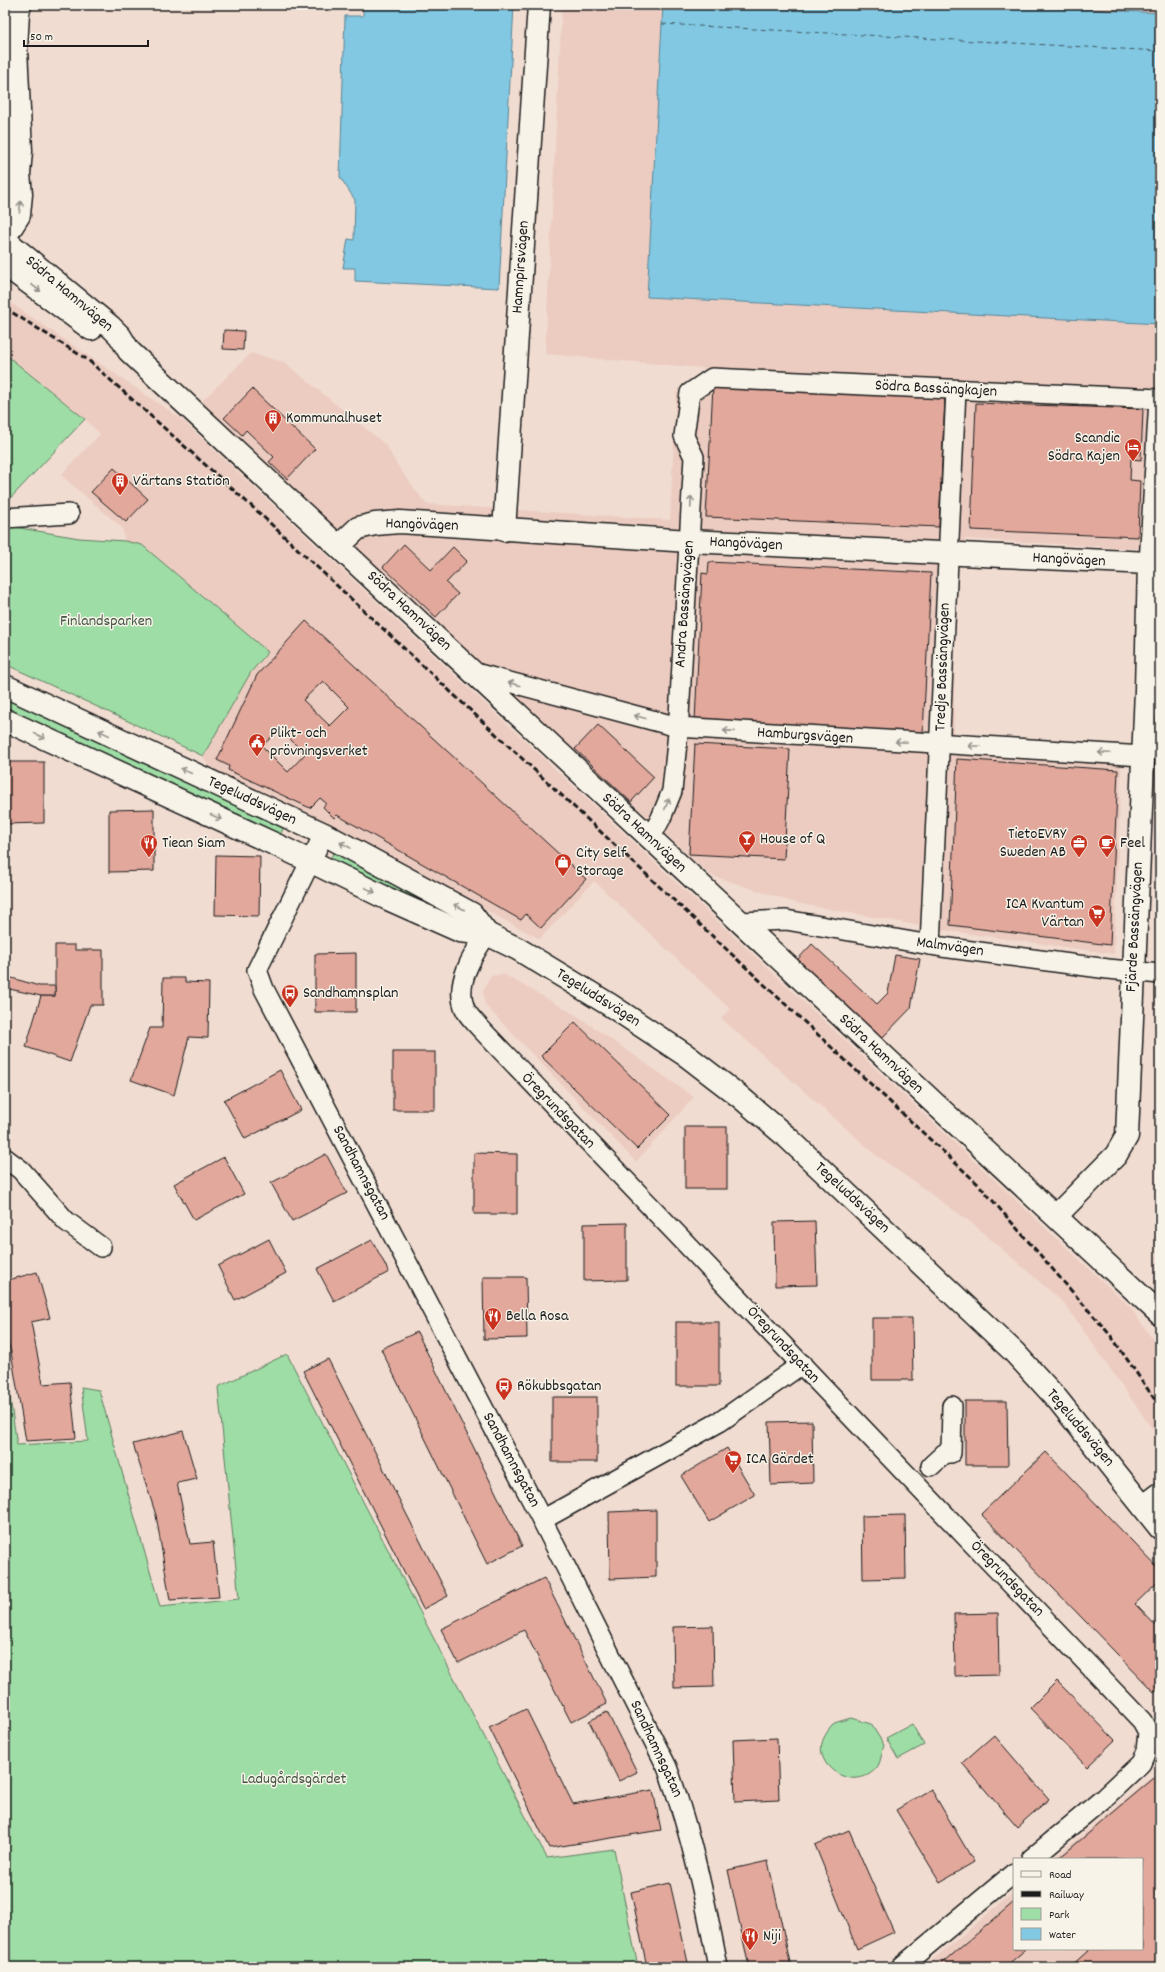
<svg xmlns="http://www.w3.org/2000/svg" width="1165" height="1972" viewBox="0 0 1165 1972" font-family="Dekko,sans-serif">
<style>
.built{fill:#ecccc1}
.green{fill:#9edda5;stroke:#5d7c60}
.water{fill:#82c8e3;stroke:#598393}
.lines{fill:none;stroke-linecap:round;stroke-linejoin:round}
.ferry{stroke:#405862;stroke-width:1;stroke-dasharray:5 4;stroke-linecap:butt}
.building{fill:#e2a89c;stroke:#1c1c1c;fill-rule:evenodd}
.street-casing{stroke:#1c1c1c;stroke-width:22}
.secondary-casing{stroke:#1c1c1c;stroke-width:25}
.street{stroke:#f7f3e8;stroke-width:19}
.secondary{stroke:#f7f3e8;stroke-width:22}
.rail{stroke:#1c1c1c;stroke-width:3;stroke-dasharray:6 3;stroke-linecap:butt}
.oneway{stroke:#94928c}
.labels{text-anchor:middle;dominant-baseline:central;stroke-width:3;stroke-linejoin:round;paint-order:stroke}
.street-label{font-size:16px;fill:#1c1c1c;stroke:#f7f3e8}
.poi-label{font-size:16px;fill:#1c1c1c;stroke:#f7f3e8;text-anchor:start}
.park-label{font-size:16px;fill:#435645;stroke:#f7f3e8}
</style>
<rect width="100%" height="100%" fill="#f1dcd1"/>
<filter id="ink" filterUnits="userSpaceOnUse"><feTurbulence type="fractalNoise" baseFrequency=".025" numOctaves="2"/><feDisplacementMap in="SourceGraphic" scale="8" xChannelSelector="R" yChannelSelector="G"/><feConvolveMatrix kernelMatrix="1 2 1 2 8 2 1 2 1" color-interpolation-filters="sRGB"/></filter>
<g filter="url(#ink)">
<g class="built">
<polygon points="562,5 663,5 647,297 1160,324 1160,387 1151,387 1142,549 965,539 955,571 954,734 1122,745 1114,954 949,931 796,903 710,875 198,405 251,353 284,362 386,445 397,465 426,504 670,520 676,393 713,369 545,354"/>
<polygon points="1006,5 1160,5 1160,13 1065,8"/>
<polygon points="5,299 180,418 1130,1307 1160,1350 1160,1440 1064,1303 972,1223 876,1155 721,1018 730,1009 594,881 540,939 308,816 210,769 203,756 251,672 268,652 142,545 125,541 122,528 61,475 100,434 85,419 5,354"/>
<polygon points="503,974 576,1015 694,1097 636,1162 485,1005 483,991 491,976"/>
<polygon points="1160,1771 1160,1967 924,1967 1014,1892 1014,1949 1142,1949 1142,1859 1053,1859"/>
</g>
<g class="green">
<polygon points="5,354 85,419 5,504"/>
<polygon points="8,526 79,538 125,541 142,545 268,652 251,672 203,756 5,664 5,527"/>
<polygon points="5,695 285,825 280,835 5,707"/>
<polygon points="335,850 466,921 465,924 334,861 331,857"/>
<polygon points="287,1354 547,1858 614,1849 638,1967 5,1967 5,1388 9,1391 17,1445 88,1441 81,1387 99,1390 160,1607 239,1599 218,1387"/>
<path d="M851,1718l20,6 13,21c-2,6 -3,16 -6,21 -22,30 -72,-1 -52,-32 2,-3 4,-8 7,-10 5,-3 12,-4 18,-6z"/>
<polygon points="912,1724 924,1745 898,1759 886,1738"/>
</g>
<g class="water">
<polygon points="363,5 514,5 499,288 355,281 355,268 343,268 348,239 354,240 355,200 340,177 345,16 363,16"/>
<polygon points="663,5 1006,5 1160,13 1160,324 647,297"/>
</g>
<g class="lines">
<polyline class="ferry" points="662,24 1160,51"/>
</g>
<g class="building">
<polygon points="224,330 244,331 243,350 223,349"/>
<polygon points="713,386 945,398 939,527 706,517"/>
<polygon points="252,389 315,449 287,479 269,462 274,457 246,430 242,435 224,418"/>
<polygon points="976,403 1143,409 1141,460 1131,459 1130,480 1140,481 1138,537 971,530"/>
<polygon points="114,468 148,499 126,522 91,492"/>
<polygon points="404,544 431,570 453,547 467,561 446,583 458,594 436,617 383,567"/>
<polygon points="709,562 931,573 923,733 695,721 702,573 708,574"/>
<path d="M306,621l280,258 -45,49 -15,-14 -5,6 -184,-105 -3,3 -11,-11 3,-4 -6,-5 -10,10 -82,-38 1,-4 -12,-6 40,-85zM323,681l26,26 -19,19 -27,-26zM280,729l25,25 -17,18 -26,-26z"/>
<polygon points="598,725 654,777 631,802 575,749"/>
<polygon points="695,744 790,749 784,859 689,854"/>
<polygon points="957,759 1118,770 1110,945 950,925"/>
<polygon points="5,762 44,762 44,823 5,824"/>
<polygon points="154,809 154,871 109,872 109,810"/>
<polygon points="216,855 260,856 259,916 215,915"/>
<polygon points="812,944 877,1004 888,993 895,955 920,959 911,1008 881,1039 797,960"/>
<polygon points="55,945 75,945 75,950 103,950 103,1005 90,1005 70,1062 26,1047 41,996 55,996"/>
<polygon points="356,953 356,1012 315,1012 315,954"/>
<polygon points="5,976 39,986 55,986 55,996 41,996 5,988"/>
<polygon points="163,978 185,978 185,982 209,983 208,1038 189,1037 174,1095 131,1080 150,1028 162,1028"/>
<polygon points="575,1022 671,1115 637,1149 541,1056"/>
<rect x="393" y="1052" width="42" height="58"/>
<polygon points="280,1070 301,1110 245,1139 224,1100"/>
<rect x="685" y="1127" width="42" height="62"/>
<polygon points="474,1153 517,1154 517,1214 474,1214"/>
<polygon points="326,1154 347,1193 292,1221 271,1183"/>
<polygon points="224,1157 244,1194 194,1220 174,1184"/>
<polygon points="815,1221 817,1285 775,1286 774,1222"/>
<polygon points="627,1223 627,1280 584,1281 584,1224"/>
<polygon points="269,1239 286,1273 235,1300 218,1266"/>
<polygon points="372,1240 389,1272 334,1301 317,1269"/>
<polygon points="37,1272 50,1318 31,1322 43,1384 70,1382 76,1438 26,1441 11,1352 5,1335 5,1281"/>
<polygon points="483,1277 526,1277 527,1338 484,1339"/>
<polygon points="872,1318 912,1318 913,1380 872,1380"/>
<rect x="676" y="1322" width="43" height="64"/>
<polygon points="417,1332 522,1546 487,1564 381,1349"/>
<polygon points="328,1359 448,1596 423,1609 303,1371"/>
<rect x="552" y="1397" width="45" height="65"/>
<polygon points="965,1401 1007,1401 1008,1465 965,1465"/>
<polygon points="812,1421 813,1483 771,1485 769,1422"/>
<polygon points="183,1431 197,1479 177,1483 190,1544 213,1542 219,1597 170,1600 156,1515 133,1444"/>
<polygon points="727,1448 755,1495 709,1522 681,1476"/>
<polygon points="1046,1452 1160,1570 1160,1580 1135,1604 1160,1630 1160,1686 1154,1692 981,1514"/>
<polygon points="656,1510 656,1577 610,1579 609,1512"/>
<polygon points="905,1515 906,1578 863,1579 862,1516"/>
<polygon points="544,1578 607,1704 571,1722 524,1630 458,1663 441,1629"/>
<polygon points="998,1613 999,1675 955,1676 954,1614"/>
<polygon points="713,1626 714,1687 674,1688 673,1627"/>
<polygon points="1057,1681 1115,1740 1087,1767 1030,1708"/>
<polygon points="526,1709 573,1804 653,1790 661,1830 549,1848 489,1727"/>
<polygon points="607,1712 637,1772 619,1781 589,1721"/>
<polygon points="994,1735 1049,1799 1017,1827 962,1763"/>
<polygon points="777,1738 779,1800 735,1802 733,1740"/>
<polygon points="1160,1773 1160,1967 1070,1967 1090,1949 1142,1949 1142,1859 1058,1859"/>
<polygon points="931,1789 974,1862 940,1882 896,1810"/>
<polygon points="849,1830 894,1932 857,1949 815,1845"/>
<polygon points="768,1861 791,1967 749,1967 728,1870"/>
<polygon points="670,1883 689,1967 647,1967 631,1892"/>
<polygon points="1014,1902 1014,1949 1026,1949 1005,1967 938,1967"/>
</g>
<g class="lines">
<g class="street-casing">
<g id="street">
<polyline points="1159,399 1149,563 1160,563"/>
<polyline points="5,518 69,514"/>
<polyline points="475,673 678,727 1143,756"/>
<path d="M324,834l-67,136 7,19 278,531 125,247c24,65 38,132 51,200"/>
<polyline points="650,839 661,818 672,791 678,733 694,457 684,436 690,393 712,378 1160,399"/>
<polyline points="740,922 786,920 942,947 1108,969 1160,974"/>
<path d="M487,934c-14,20 -33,50 -22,75 3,7 10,13 15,19l662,693 6,11 -2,19 -5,12 -37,35 -73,61"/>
<polyline points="930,945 956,390"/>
<polyline points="5,1158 21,1170 66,1221 101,1247"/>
<polyline points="931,1466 945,1453 951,1453 952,1406"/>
<polyline points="542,1520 721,1421 802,1364"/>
<polyline points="901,1967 1014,1873"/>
</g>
</g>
<g class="secondary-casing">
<g id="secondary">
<polyline points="5,237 19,215 21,194 19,174 21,151 16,49 18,13 20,5"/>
<polyline points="5,240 111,327 120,336 129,351 1160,1314"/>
<polyline points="5,265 91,329"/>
<polyline points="504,530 539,5"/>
<polyline points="339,546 358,528 375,524 400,522 689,541 1149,563 1146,690 1127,1136 1116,1155 1056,1216"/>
<polyline points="5,686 324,834 472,914 487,934"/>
<polyline points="5,720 283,848 388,899 460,931 487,934 518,949 610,1005 687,1056 739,1096 788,1138 1014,1352 1058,1400 1160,1528"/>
<polyline points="1144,1506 1160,1494"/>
</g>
</g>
<use href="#street" class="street"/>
<use href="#secondary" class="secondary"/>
<polyline class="rail" points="5,308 88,360 257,511 979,1185 1111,1336 1160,1407"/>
</g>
<defs><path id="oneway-shaft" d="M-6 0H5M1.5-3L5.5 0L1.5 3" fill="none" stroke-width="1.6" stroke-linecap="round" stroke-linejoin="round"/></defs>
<g class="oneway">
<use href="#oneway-shaft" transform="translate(20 207) rotate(-84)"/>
<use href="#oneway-shaft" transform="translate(36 288) rotate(37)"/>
<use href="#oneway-shaft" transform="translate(691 502) rotate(-87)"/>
<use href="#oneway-shaft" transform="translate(514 684) rotate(-165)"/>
<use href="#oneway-shaft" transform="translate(640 717) rotate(-165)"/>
<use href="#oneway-shaft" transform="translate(729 731) rotate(-176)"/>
<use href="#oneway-shaft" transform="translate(104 733) rotate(-155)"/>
<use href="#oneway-shaft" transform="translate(40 736) rotate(25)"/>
<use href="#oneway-shaft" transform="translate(901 742) rotate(-177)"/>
<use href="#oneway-shaft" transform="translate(974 746) rotate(-177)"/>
<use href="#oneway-shaft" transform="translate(1104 753) rotate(-177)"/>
<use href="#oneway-shaft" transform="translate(186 771) rotate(-155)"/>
<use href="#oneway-shaft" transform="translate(667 804) rotate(-68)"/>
<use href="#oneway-shaft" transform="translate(216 817) rotate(25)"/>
<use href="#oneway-shaft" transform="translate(345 845) rotate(-152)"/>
<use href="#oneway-shaft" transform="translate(370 890) rotate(26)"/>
<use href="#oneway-shaft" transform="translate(459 907) rotate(-152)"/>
</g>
</g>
<defs>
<g id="building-pin" transform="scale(0.9)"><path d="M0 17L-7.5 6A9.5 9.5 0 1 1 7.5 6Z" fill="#c8321e" stroke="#f7f3e8"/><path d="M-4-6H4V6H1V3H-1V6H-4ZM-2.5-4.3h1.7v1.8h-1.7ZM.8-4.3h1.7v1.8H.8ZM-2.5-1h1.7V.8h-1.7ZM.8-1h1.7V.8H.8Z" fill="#fff"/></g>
<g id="hotel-pin" transform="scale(0.9)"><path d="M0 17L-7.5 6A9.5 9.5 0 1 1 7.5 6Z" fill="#c8321e" stroke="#f7f3e8"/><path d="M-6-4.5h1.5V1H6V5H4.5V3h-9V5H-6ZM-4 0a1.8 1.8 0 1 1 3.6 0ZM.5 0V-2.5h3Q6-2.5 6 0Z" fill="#fff"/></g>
<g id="civic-pin" transform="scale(0.9)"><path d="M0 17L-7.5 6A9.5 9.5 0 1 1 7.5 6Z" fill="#c8321e" stroke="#f7f3e8"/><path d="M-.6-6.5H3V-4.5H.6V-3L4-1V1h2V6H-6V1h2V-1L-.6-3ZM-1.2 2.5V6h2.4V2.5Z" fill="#fff"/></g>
<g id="bar-pin" transform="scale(0.9)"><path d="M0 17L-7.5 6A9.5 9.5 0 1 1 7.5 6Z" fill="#c8321e" stroke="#f7f3e8"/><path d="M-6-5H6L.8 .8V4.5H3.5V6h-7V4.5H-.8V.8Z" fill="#fff"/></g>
<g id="restaurant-pin" transform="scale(0.9)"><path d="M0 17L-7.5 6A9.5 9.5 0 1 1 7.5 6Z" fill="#c8321e" stroke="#f7f3e8"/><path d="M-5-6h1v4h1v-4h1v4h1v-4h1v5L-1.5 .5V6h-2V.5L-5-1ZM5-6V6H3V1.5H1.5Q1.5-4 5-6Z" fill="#fff"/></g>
<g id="office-pin" transform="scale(0.9)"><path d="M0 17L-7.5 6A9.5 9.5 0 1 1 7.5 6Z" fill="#c8321e" stroke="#f7f3e8"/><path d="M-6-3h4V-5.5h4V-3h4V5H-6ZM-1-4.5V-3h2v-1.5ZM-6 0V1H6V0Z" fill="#fff"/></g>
<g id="cafe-pin" transform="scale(0.9)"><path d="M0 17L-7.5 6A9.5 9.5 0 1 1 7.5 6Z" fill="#c8321e" stroke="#f7f3e8"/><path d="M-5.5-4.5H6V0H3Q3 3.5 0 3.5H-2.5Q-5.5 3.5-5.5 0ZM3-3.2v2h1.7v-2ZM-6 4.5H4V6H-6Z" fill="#fff"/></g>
<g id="shop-pin" transform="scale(0.9)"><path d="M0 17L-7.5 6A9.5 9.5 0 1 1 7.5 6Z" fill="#c8321e" stroke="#f7f3e8"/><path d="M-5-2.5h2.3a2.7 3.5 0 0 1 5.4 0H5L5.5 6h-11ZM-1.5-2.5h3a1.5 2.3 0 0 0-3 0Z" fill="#fff"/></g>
<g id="supermarket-pin" transform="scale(0.9)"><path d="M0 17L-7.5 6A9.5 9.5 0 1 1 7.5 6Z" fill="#c8321e" stroke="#f7f3e8"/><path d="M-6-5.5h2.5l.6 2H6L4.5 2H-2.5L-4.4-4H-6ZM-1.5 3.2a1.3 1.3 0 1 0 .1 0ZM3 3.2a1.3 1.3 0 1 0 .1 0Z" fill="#fff"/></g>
<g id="bus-pin" transform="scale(0.9)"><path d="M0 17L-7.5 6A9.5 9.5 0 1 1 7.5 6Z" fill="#c8321e" stroke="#f7f3e8"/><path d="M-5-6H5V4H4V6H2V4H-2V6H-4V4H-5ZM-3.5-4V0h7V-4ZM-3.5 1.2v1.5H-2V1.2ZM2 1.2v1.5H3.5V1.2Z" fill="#fff"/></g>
</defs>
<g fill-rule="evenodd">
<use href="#building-pin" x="273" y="418"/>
<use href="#hotel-pin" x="1133" y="447"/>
<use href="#building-pin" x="120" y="481"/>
<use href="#civic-pin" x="257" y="742"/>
<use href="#bar-pin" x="747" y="839"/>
<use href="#restaurant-pin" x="149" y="843"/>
<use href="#office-pin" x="1079" y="843"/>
<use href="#cafe-pin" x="1107" y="843"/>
<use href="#shop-pin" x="563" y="862"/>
<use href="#supermarket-pin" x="1097" y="913"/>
<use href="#bus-pin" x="290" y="993"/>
<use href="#restaurant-pin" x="493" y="1316"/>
<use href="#bus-pin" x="504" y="1386"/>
<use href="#supermarket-pin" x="733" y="1459"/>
<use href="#restaurant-pin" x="750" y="1936"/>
</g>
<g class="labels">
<g class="street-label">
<text transform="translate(521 267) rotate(-86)">Hamnpirsvägen</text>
<text transform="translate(69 294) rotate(40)">Södra Hamnvägen</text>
<text transform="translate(936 389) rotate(3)">Södra Bassängkajen</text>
<text transform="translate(422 525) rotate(2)">Hangövägen</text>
<text transform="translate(746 544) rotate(3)">Hangövägen</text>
<text transform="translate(1069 560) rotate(3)">Hangövägen</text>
<text transform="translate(685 604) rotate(-86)">Andra Bassängvägen</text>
<text transform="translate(409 611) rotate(43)">Södra Hamnvägen</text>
<text transform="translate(943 667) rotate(-88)">Tredje Bassängvägen</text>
<text transform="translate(805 736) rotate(4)">Hamburgsvägen</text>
<text transform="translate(252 801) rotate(25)">Tegeluddsvägen</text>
<text transform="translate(644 833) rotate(43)">Södra Hamnvägen</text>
<text transform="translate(1135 927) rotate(-87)">Fjärde Bassängvägen</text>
<text transform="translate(950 947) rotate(8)">Malmvägen</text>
<text transform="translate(598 998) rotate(32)">Tegeluddsvägen</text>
<text transform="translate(881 1054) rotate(43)">Södra Hamnvägen</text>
<text transform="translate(558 1111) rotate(46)">Öregrundsgatan</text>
<text transform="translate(361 1173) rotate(62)">Sandhamnsgatan</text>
<text transform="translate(852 1198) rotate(43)">Tegeluddsvägen</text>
<text transform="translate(783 1345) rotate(47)">Öregrundsgatan</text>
<text transform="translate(1080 1428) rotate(50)">Tegeluddsvägen</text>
<text transform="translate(511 1460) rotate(62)">Sandhamnsgatan</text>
<text transform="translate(1007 1579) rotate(46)">Öregrundsgatan</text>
<text transform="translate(656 1749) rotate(65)">Sandhamnsgatan</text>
</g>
<g class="poi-label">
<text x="286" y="418">Kommunalhuset</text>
<text x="1120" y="438" text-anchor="end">Scandic<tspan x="1120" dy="18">Södra Kajen</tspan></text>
<text x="133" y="481">Värtans Station</text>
<text x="270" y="733">Plikt- och<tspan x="270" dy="18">prövningsverket</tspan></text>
<text x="1066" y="834" text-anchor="end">TietoEVRY<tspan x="1066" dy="18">Sweden AB</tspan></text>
<text x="760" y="839">House of Q</text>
<text x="162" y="843">Tiean Siam</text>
<text x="1120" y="843">Feel</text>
<text x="576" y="853">City Self<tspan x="576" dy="18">Storage</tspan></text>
<text x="1084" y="904" text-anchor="end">ICA Kvantum<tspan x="1084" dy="18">Värtan</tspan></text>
<text x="303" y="993">Sandhamnsplan</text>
<text x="506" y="1316">Bella Rosa</text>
<text x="517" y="1386">Rökubbsgatan</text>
<text x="746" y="1459">ICA Gärdet</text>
<text x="763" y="1936">Niji</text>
</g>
<g class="park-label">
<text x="106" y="621">Finlandsparken</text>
<text x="294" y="1779">Ladugårdsgärdet</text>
</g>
</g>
<rect width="1165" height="1972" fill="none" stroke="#f7f3e8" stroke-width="20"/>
<rect x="10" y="10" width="1145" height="1952" fill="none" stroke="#1c1c1c" stroke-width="1.5" filter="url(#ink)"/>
<rect x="1013" y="1858" width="130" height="92" fill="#f7f3e8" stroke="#9f9d96"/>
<rect x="1021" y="1871" width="20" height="6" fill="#f7f3e8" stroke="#9f9d96"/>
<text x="1049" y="1878" font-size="12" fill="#1c1c1c">Road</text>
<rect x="1021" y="1891" width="20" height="6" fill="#1c1c1c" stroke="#9f9d96"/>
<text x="1049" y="1898" font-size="12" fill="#1c1c1c">Railway</text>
<rect x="1021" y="1908" width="20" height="12" fill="#9edda5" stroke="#9f9d96"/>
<text x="1049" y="1918" font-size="12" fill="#1c1c1c">Park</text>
<rect x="1021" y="1928" width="20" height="12" fill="#82c8e3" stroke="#9f9d96"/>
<text x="1049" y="1938" font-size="12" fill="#1c1c1c">Water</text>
<path d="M24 40v6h124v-6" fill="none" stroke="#1c1c1c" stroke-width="2"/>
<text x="30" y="40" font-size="12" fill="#1c1c1c" stroke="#f7f3e8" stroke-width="3" paint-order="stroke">50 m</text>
</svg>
